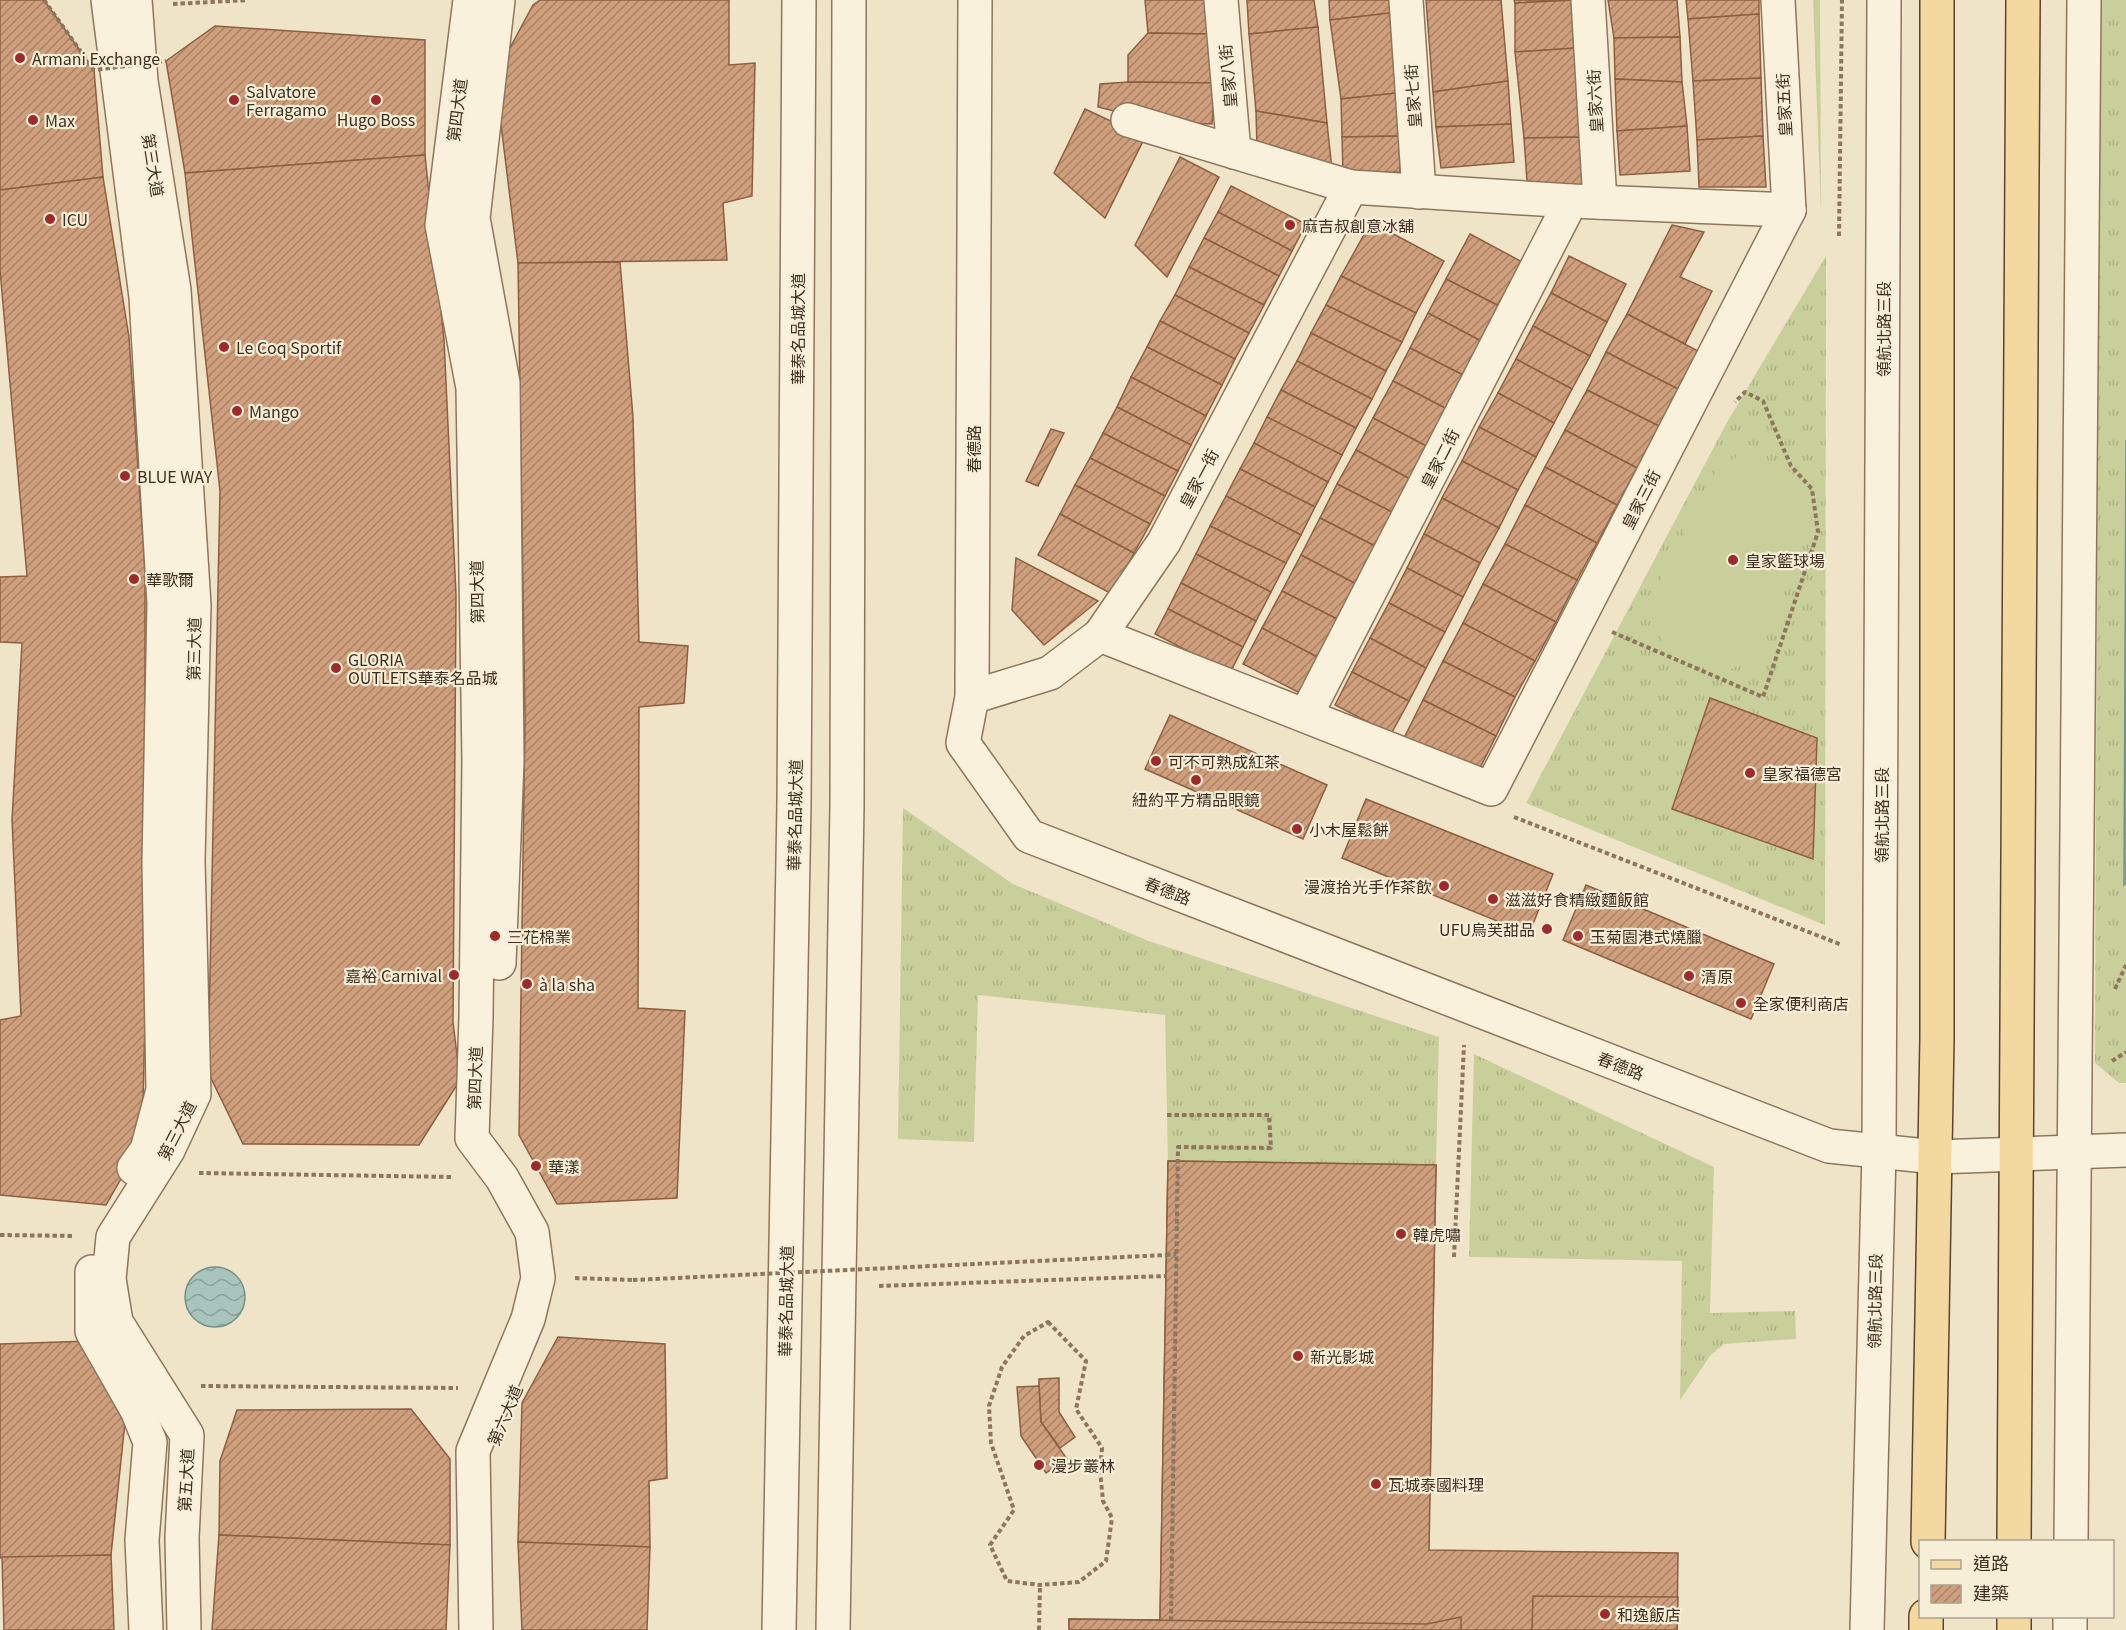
<svg xmlns="http://www.w3.org/2000/svg" width="2126" height="1630" viewBox="0 0 2126 1630" font-family="Georgia,'Noto Sans TC',serif">
<style>
.grass{fill:url(#grass-tufts)}
.garden{fill:#c9cf9b}
.water{fill:url(#water-waves);stroke:#6f938a;stroke-width:1.5}
.building{fill:url(#building-hatch);stroke:#8d5f41;stroke-width:1.5}
.lines{fill:none;stroke-linecap:round;stroke-linejoin:round}
.minor-casing{stroke:#8d765c;stroke-width:36}
.major-casing{stroke:#5b4430;stroke-width:36}
.path{stroke:#8d765c;stroke-width:4;stroke-dasharray:4.5 3;stroke-linecap:butt}
.minor{stroke:#faf1dc;stroke-width:33}
.major{stroke:#f3d9a0;stroke-width:33}
.path-bridge{stroke:#8d765c;stroke-width:4;stroke-dasharray:4.5 3;stroke-linecap:butt}
.poi-dot{fill:#9e2a2b;stroke:#f7eed8;stroke-width:2}
.labels{text-anchor:middle;dominant-baseline:central;stroke-width:4.5;stroke-linejoin:round;paint-order:stroke}
.poi-label{font-size:16px;fill:#3d2e20;stroke:#f7eed8;text-anchor:start}
.street-label{font-size:16px;fill:#3d2e20;stroke:#f7eed8}
</style>
<defs>
<pattern id="grass-tufts" width="24" height="20" patternUnits="userSpaceOnUse" patternTransform="scale(1.5)"><rect width="24" height="20" fill="#c9cf9b"/><path d="M3 7l-1-3M5 7V3M7 7l1-3M15 17l-1-3M17 17v-4M19 17l1-3" fill="none" stroke="#aeb285"/></pattern>
<pattern id="water-waves" width="16" height="10" patternUnits="userSpaceOnUse" patternTransform="scale(1.5)"><rect width="16" height="10" fill="#a9c4bc"/><path d="M0 5q4-4 8 0t8 0" fill="none" stroke="#8ba098"/></pattern>
<pattern id="building-hatch" width="6" height="6" patternUnits="userSpaceOnUse" patternTransform="scale(1.5)"><rect width="6" height="6" fill="#cf9f7d"/><path d="M-1 1l2-2M0 6l6-6M5 7l2-2" fill="none" stroke="#a98266"/></pattern>
</defs>
<rect width="100%" height="100%" fill="#f0e4c8"/>
<g class="grass">
<polygon points="1813,0 1820,0 1821,213"/>
<polygon points="2099,0 2126,0 2126,1083 2119,1083 2095,1063"/>
<polygon points="1826,256 1825,925 1526,803 1726,424"/>
<polygon points="903,808 1013,884 1149,941 1439,1037 1436,1165 1168,1161 1165,1015 978,995 974,1142 898,1139"/>
<polygon points="1474,1054 1714,1167 1710,1313 1795,1311 1796,1339 1724,1344 1710,1356 1680,1400 1682,1261 1469,1257"/>
</g>
<polygon class="garden" points="1742,455 1776,462 1809,486 1814,512 1758,658 1726,671 1685,664 1664,643 1645,609 1720,464"/>
<g class="water">
<polygon points="2126,440 2126,883 2124,885"/>
<circle cx="215" cy="1297" r="30"/>
</g>
<g class="building">
<polygon points="0,0 44,0 94,70 103,177 0,190"/>
<polygon points="540,0 729,0 729,65 755,63 752,196 723,203 727,260 518,263 495,76 533,5"/>
<polygon points="1145,0 1207,0 1212,34 1148,33"/>
<polygon points="1247,0 1314,0 1318,27 1249,34"/>
<polygon points="1329,0 1389,0 1390,13 1330,20"/>
<polygon points="1426,0 1501,0 1508,81 1433,92"/>
<polygon points="1514,0 1571,0 1515,3"/>
<polygon points="1575,0 1576,48 1515,52 1515,3"/>
<polygon points="1608,0 1677,0 1680,37 1614,38"/>
<polygon points="1686,0 1759,0 1759,14 1688,19"/>
<polygon points="1390,13 1397,93 1341,99 1330,20"/>
<polygon points="1759,14 1761,78 1693,81 1688,19"/>
<polygon points="215,26 425,40 425,155 185,173 166,61"/>
<polygon points="1318,27 1327,123 1256,111 1249,34"/>
<polygon points="1148,33 1212,34 1215,83 1128,82 1128,55"/>
<polygon points="1680,37 1682,82 1615,79 1614,38"/>
<polygon points="1576,48 1585,137 1524,138 1515,52"/>
<polygon points="1761,78 1763,136 1697,140 1693,81"/>
<polygon points="1615,79 1682,82 1687,126 1617,131"/>
<polygon points="1508,81 1511,124 1436,127 1433,92"/>
<polygon points="1128,82 1215,83 1212,124 1158,122 1098,107 1100,84"/>
<polygon points="1397,93 1399,136 1342,137 1341,99"/>
<polygon points="1085,109 1145,137 1105,218 1054,173"/>
<polygon points="1256,111 1327,123 1332,170 1257,148"/>
<polygon points="1511,124 1514,162 1441,168 1436,127"/>
<polygon points="1687,126 1690,171 1620,175 1617,131"/>
<polygon points="1399,136 1400,172 1343,173 1342,137"/>
<polygon points="1763,136 1766,187 1699,187 1697,140"/>
<polygon points="1585,137 1588,189 1527,181 1524,138"/>
<polygon points="425,155 444,340 456,595 453,1022 460,1080 419,1145 243,1144 208,1072 220,491 185,173"/>
<polygon points="1180,157 1219,177 1167,277 1135,245"/>
<polygon points="103,177 129,337 145,570 145,1022 142,1142 106,1205 0,1195 0,1020 21,1016 12,820 22,643 0,642 0,577 27,576 0,270 0,190"/>
<polygon points="1231,186 1306,224 1292,251 1218,212"/>
<polygon points="1218,212 1292,251 1279,276 1204,238"/>
<polygon points="1371,222 1444,261 1416,313 1341,276"/>
<polygon points="1672,225 1704,232 1680,277 1712,291 1685,344 1627,314"/>
<polygon points="1470,234 1526,264 1503,308 1446,279"/>
<polygon points="1204,238 1279,276 1264,305 1189,267"/>
<polygon points="1569,256 1626,284 1607,322 1551,293"/>
<polygon points="620,262 633,417 639,642 688,646 684,703 639,707 638,1008 685,1011 677,1198 557,1204 519,1135 525,719 518,263"/>
<polygon points="1189,267 1264,305 1249,333 1175,295"/>
<polygon points="1341,276 1416,313 1402,342 1326,305"/>
<polygon points="1446,279 1503,308 1485,343 1428,313"/>
<polygon points="1551,293 1607,322 1590,356 1533,326"/>
<polygon points="1175,295 1249,333 1235,359 1160,321"/>
<polygon points="1326,305 1402,342 1386,371 1311,333"/>
<polygon points="1428,313 1485,343 1467,377 1410,348"/>
<polygon points="1627,314 1698,351 1678,389 1606,352"/>
<polygon points="1160,321 1235,359 1222,385 1147,347"/>
<polygon points="1533,326 1590,356 1572,389 1516,359"/>
<polygon points="1311,333 1386,371 1372,399 1297,361"/>
<polygon points="1147,347 1222,385 1206,416 1131,377"/>
<polygon points="1410,348 1467,377 1449,410 1393,381"/>
<polygon points="1606,352 1678,389 1659,426 1587,390"/>
<polygon points="1516,359 1572,389 1554,423 1498,393"/>
<polygon points="1297,361 1372,399 1356,428 1281,390"/>
<polygon points="1131,377 1206,416 1191,445 1117,407"/>
<polygon points="1393,381 1449,410 1430,448 1373,418"/>
<polygon points="1281,390 1356,428 1342,455 1267,417"/>
<polygon points="1587,390 1659,426 1637,468 1565,430"/>
<polygon points="1498,393 1554,423 1536,457 1479,427"/>
<polygon points="1117,407 1191,445 1178,471 1103,433"/>
<polygon points="1267,417 1342,455 1328,482 1254,443"/>
<polygon points="1373,418 1430,448 1412,480 1356,450"/>
<polygon points="1479,427 1536,457 1518,490 1462,461"/>
<polygon points="1051,429 1064,433 1038,486 1026,481"/>
<polygon points="1565,430 1637,468 1617,505 1545,467"/>
<polygon points="1103,433 1178,471 1165,496 1090,458"/>
<polygon points="1254,443 1328,482 1315,507 1240,469"/>
<polygon points="1356,450 1412,480 1394,513 1337,484"/>
<polygon points="1090,458 1165,496 1150,524 1075,485"/>
<polygon points="1462,461 1518,490 1499,528 1442,498"/>
<polygon points="1545,467 1617,505 1597,543 1525,505"/>
<polygon points="1240,469 1315,507 1301,535 1226,496"/>
<polygon points="1337,484 1394,513 1377,547 1320,518"/>
<polygon points="1075,485 1150,524 1134,553 1060,514"/>
<polygon points="1226,496 1301,535 1286,563 1210,526"/>
<polygon points="1442,498 1499,528 1480,563 1424,534"/>
<polygon points="1525,505 1597,543 1577,580 1505,544"/>
<polygon points="1060,514 1134,553 1112,594 1038,555"/>
<polygon points="1320,518 1377,547 1358,585 1301,555"/>
<polygon points="1210,526 1286,563 1271,592 1196,554"/>
<polygon points="1424,534 1480,563 1463,597 1407,568"/>
<polygon points="1505,544 1577,580 1556,622 1483,584"/>
<polygon points="1196,554 1271,592 1256,621 1181,583"/>
<polygon points="1301,555 1358,585 1339,620 1282,591"/>
<polygon points="1016,558 1098,601 1044,645 1012,610"/>
<polygon points="1407,568 1463,597 1445,632 1389,603"/>
<polygon points="1181,583 1256,621 1243,647 1168,609"/>
<polygon points="1483,584 1556,622 1535,661 1463,623"/>
<polygon points="1282,591 1339,620 1319,658 1262,628"/>
<polygon points="1389,603 1445,632 1426,668 1370,638"/>
<polygon points="1168,609 1243,647 1230,673 1155,634"/>
<polygon points="1463,623 1535,661 1515,697 1443,661"/>
<polygon points="1262,628 1319,658 1300,693 1243,664"/>
<polygon points="1370,638 1426,668 1409,701 1352,672"/>
<polygon points="1443,661 1515,697 1496,736 1423,700"/>
<polygon points="1352,672 1409,701 1391,734 1335,705"/>
<polygon points="1710,698 1817,738 1813,859 1672,809"/>
<polygon points="1423,700 1496,736 1476,776 1403,740"/>
<polygon points="1170,715 1327,785 1303,839 1145,769"/>
<polygon points="1366,799 1553,874 1529,934 1342,858"/>
<polygon points="1586,885 1774,964 1751,1019 1563,940"/>
<polygon points="1168,1161 1436,1165 1427,1624 1160,1620"/>
<polygon points="1168,1161 1436,1165 1429,1550 1678,1553 1677,1630 1069,1630 1069,1619 1160,1620"/>
<polygon points="558,1337 665,1344 667,1478 649,1481 650,1547 518,1542 522,1403"/>
<polygon points="90,1341 126,1413 111,1555 0,1558 0,1344"/>
<polygon points="1059,1378 1059,1412 1075,1437 1060,1448 1041,1422 1039,1386 1039,1379"/>
<polygon points="1039,1386 1041,1422 1067,1459 1046,1473 1021,1436 1017,1387"/>
<polygon points="411,1409 450,1459 450,1545 219,1535 220,1461 237,1410"/>
<polygon points="219,1535 450,1545 446,1630 212,1630"/>
<polygon points="518,1542 650,1547 647,1630 522,1630"/>
<polygon points="111,1555 114,1630 4,1630 2,1557"/>
<polygon points="1533,1596 1678,1597 1677,1630 1532,1630"/>
<polygon points="1461,1617 1461,1630 1069,1630 1069,1619 1427,1624"/>
</g>
<g class="lines">
<g class="minor-casing">
<g id="minor">
<polyline points="108,0 146,297 164,603 159,863 163,1090 147,1150 134,1168"/>
<polyline points="135,0 141,81 174,290 194,605 188,861 194,1094 168,1150 113,1237 109,1279 116,1322 187,1435 182,1538 184,1630"/>
<polyline points="470,0 442,225 473,388 479,760 476,1017 472,1138 502,1178 532,1232 538,1278 528,1319 473,1451 476,1630"/>
<polyline points="498,0 473,218 503,383 507,761 499,963"/>
<polyline points="975,0 972,697 963,743 1029,836 1829,1146 1936,1157 2126,1150"/>
<polyline points="1221,0 1234,152"/>
<polyline points="1406,0 1419,192"/>
<polyline points="1588,0 1600,202"/>
<polyline points="1778,0 1789,210"/>
<polyline points="1128,120 1351,187 1571,201 1789,210"/>
<polyline points="1100,635 1491,789 1789,210"/>
<polyline points="972,697 1050,673 1100,635 1164,542 1351,187"/>
<polyline points="1306,715 1571,201"/>
<polyline points="92,1272 92,1331 137,1410 150,1442 142,1540 146,1630"/>
<polyline points="2071,1542 2084,0"/>
<polyline points="779,1630 794,804 799,0"/>
<polyline points="833,1630 847,805 849,0"/>
<polyline points="1867,1630 1879,1151 1884,0"/>
<polyline points="2070,1630 2070,1616"/>
</g>
</g>
<g class="major-casing">
<g id="major">
<polyline points="1928,1542 1937,1038 1937,0"/>
<polyline points="2014,1542 2023,0"/>
<polyline points="1926,1630 1926,1616"/>
<polyline points="2014,1630 2014,1616"/>
</g>
</g>
<g class="path">
<polyline points="173,4 248,0"/>
<polyline points="1839,236 1842,0"/>
<polyline points="1612,632 1763,697 1818,532 1812,489 1791,466 1763,401 1745,392 1735,402"/>
<polyline points="1514,817 1842,945"/>
<polyline points="2115,989 2126,965"/>
<polyline points="2112,1061 2126,1052"/>
<polyline points="1167,1115 1269,1115 1271,1148 1178,1147 1171,1620"/>
<polyline points="199,1173 453,1177"/>
<polyline points="0,1235 74,1236"/>
<polyline points="1166,1255 1176,1254"/>
<polyline points="1454,1257 1464,1045"/>
<polyline points="575,1278 633,1280"/>
<polyline points="879,1286 1166,1276"/>
<polygon points="1048,1322 1086,1361 1076,1409 1102,1448 1100,1470 1103,1501 1112,1518 1106,1561 1079,1582 1040,1585 1007,1581 990,1545 1014,1510 991,1443 989,1406 1002,1367 1024,1336"/>
<polyline points="201,1386 458,1388"/>
<polyline points="1039,1630 1040,1585"/>
</g>
<use href="#minor" class="minor"/>
<use href="#major" class="major"/>
<g class="path-bridge">
<polyline points="44,0 94,70 166,61"/>
<polyline points="633,1280 1166,1255"/>
</g>
</g>
<g class="poi-dot">
<circle cx="20" cy="58" r="6"/>
<circle cx="234" cy="100" r="6"/>
<circle cx="376" cy="100" r="6"/>
<circle cx="33" cy="120" r="6"/>
<circle cx="50" cy="219" r="6"/>
<circle cx="1290" cy="225" r="6"/>
<circle cx="224" cy="347" r="6"/>
<circle cx="237" cy="411" r="6"/>
<circle cx="125" cy="476" r="6"/>
<circle cx="1733" cy="560" r="6"/>
<circle cx="134" cy="579" r="6"/>
<circle cx="336" cy="668" r="6"/>
<circle cx="1156" cy="761" r="6"/>
<circle cx="1750" cy="773" r="6"/>
<circle cx="1196" cy="780" r="6"/>
<circle cx="1297" cy="829" r="6"/>
<circle cx="1444" cy="886" r="6"/>
<circle cx="1493" cy="899" r="6"/>
<circle cx="1547" cy="929" r="6"/>
<circle cx="495" cy="936" r="6"/>
<circle cx="1578" cy="936" r="6"/>
<circle cx="454" cy="975" r="6"/>
<circle cx="1689" cy="976" r="6"/>
<circle cx="527" cy="984" r="6"/>
<circle cx="1741" cy="1003" r="6"/>
<circle cx="536" cy="1166" r="6"/>
<circle cx="1401" cy="1234" r="6"/>
<circle cx="1298" cy="1356" r="6"/>
<circle cx="1039" cy="1465" r="6"/>
<circle cx="1376" cy="1484" r="6"/>
<circle cx="1605" cy="1614" r="6"/>
</g>
<g class="labels">
<g class="poi-label">
<text x="32" y="58">Armani Exchange</text>
<text x="246" y="91">Salvatore<tspan x="246" dy="18">Ferragamo</tspan></text>
<text x="376" y="119" text-anchor="middle">Hugo Boss</text>
<text x="45" y="120">Max</text>
<text x="62" y="219">ICU</text>
<text x="1302" y="225">麻吉叔創意冰舖</text>
<text x="236" y="347">Le Coq Sportif</text>
<text x="249" y="411">Mango</text>
<text x="137" y="476">BLUE WAY</text>
<text x="1745" y="560">皇家籃球場</text>
<text x="146" y="579">華歌爾</text>
<text x="348" y="659">GLORIA<tspan x="348" dy="18">OUTLETS華泰名品城</tspan></text>
<text x="1168" y="761">可不可熟成紅茶</text>
<text x="1762" y="773">皇家福德宮</text>
<text x="1196" y="799" text-anchor="middle">紐約平方精品眼鏡</text>
<text x="1309" y="829">小木屋鬆餅</text>
<text x="1432" y="886" text-anchor="end">漫渡拾光手作茶飲</text>
<text x="1505" y="899">滋滋好食精緻麵飯館</text>
<text x="1535" y="929" text-anchor="end">UFU烏芙甜品</text>
<text x="507" y="936">三花棉業</text>
<text x="1590" y="936">玉菊園港式燒臘</text>
<text x="442" y="975" text-anchor="end">嘉裕 Carnival</text>
<text x="1701" y="976">清原</text>
<text x="539" y="984">à la sha</text>
<text x="1753" y="1003">全家便利商店</text>
<text x="548" y="1166">華漾</text>
<text x="1413" y="1234">韓虎嘯</text>
<text x="1310" y="1356">新光影城</text>
<text x="1051" y="1465">漫步叢林</text>
<text x="1388" y="1484">瓦城泰國料理</text>
<text x="1617" y="1614">和逸飯店</text>
</g>
<g class="street-label">
<text transform="translate(1227 76) rotate(-95)">皇家八街</text>
<text transform="translate(1412 96) rotate(-94)">皇家七街</text>
<text transform="translate(1594 101) rotate(-93)">皇家六街</text>
<text transform="translate(1783 105) rotate(-93)">皇家五街</text>
<text transform="translate(456 110) rotate(-83)">第四大道</text>
<text transform="translate(154 165) rotate(81)">第三大道</text>
<text transform="translate(797 329) rotate(-90)">華泰名品城大道</text>
<text transform="translate(1883 329) rotate(-90)">領航北路三段</text>
<text transform="translate(973 449) rotate(-90)">春德路</text>
<text transform="translate(1439 458) rotate(-63)">皇家二街</text>
<text transform="translate(1198 478) rotate(-62)">皇家一街</text>
<text transform="translate(1640 499) rotate(-63)">皇家三街</text>
<text transform="translate(476 592) rotate(-91)">第四大道</text>
<text transform="translate(193 649) rotate(-89)">第三大道</text>
<text transform="translate(794 815) rotate(-89)">華泰名品城大道</text>
<text transform="translate(1881 815) rotate(-90)">領航北路三段</text>
<text transform="translate(1168 890) rotate(21)">春德路</text>
<text transform="translate(1621 1065) rotate(21)">春德路</text>
<text transform="translate(474 1078) rotate(-88)">第四大道</text>
<text transform="translate(176 1130) rotate(-63)">第三大道</text>
<text transform="translate(785 1301) rotate(-89)">華泰名品城大道</text>
<text transform="translate(1874 1301) rotate(-89)">領航北路三段</text>
<text transform="translate(504 1415) rotate(-67)">第六大道</text>
<text transform="translate(185 1480) rotate(-87)">第五大道</text>
</g>
</g>
<rect x="1919" y="1540" width="195" height="78" fill="#f7eed8" stroke="#ada18e" stroke-width="1.5"/>
<rect x="1931" y="1560" width="30" height="9" fill="#f3d9a0" stroke="#ada18e" stroke-width="1.5"/>
<text x="1973" y="1570" font-size="18" fill="#3d2e20">道路</text>
<rect x="1931" y="1585" width="30" height="18" fill="url(#building-hatch)" stroke="#ada18e" stroke-width="1.5"/>
<text x="1973" y="1600" font-size="18" fill="#3d2e20">建築</text>
</svg>
